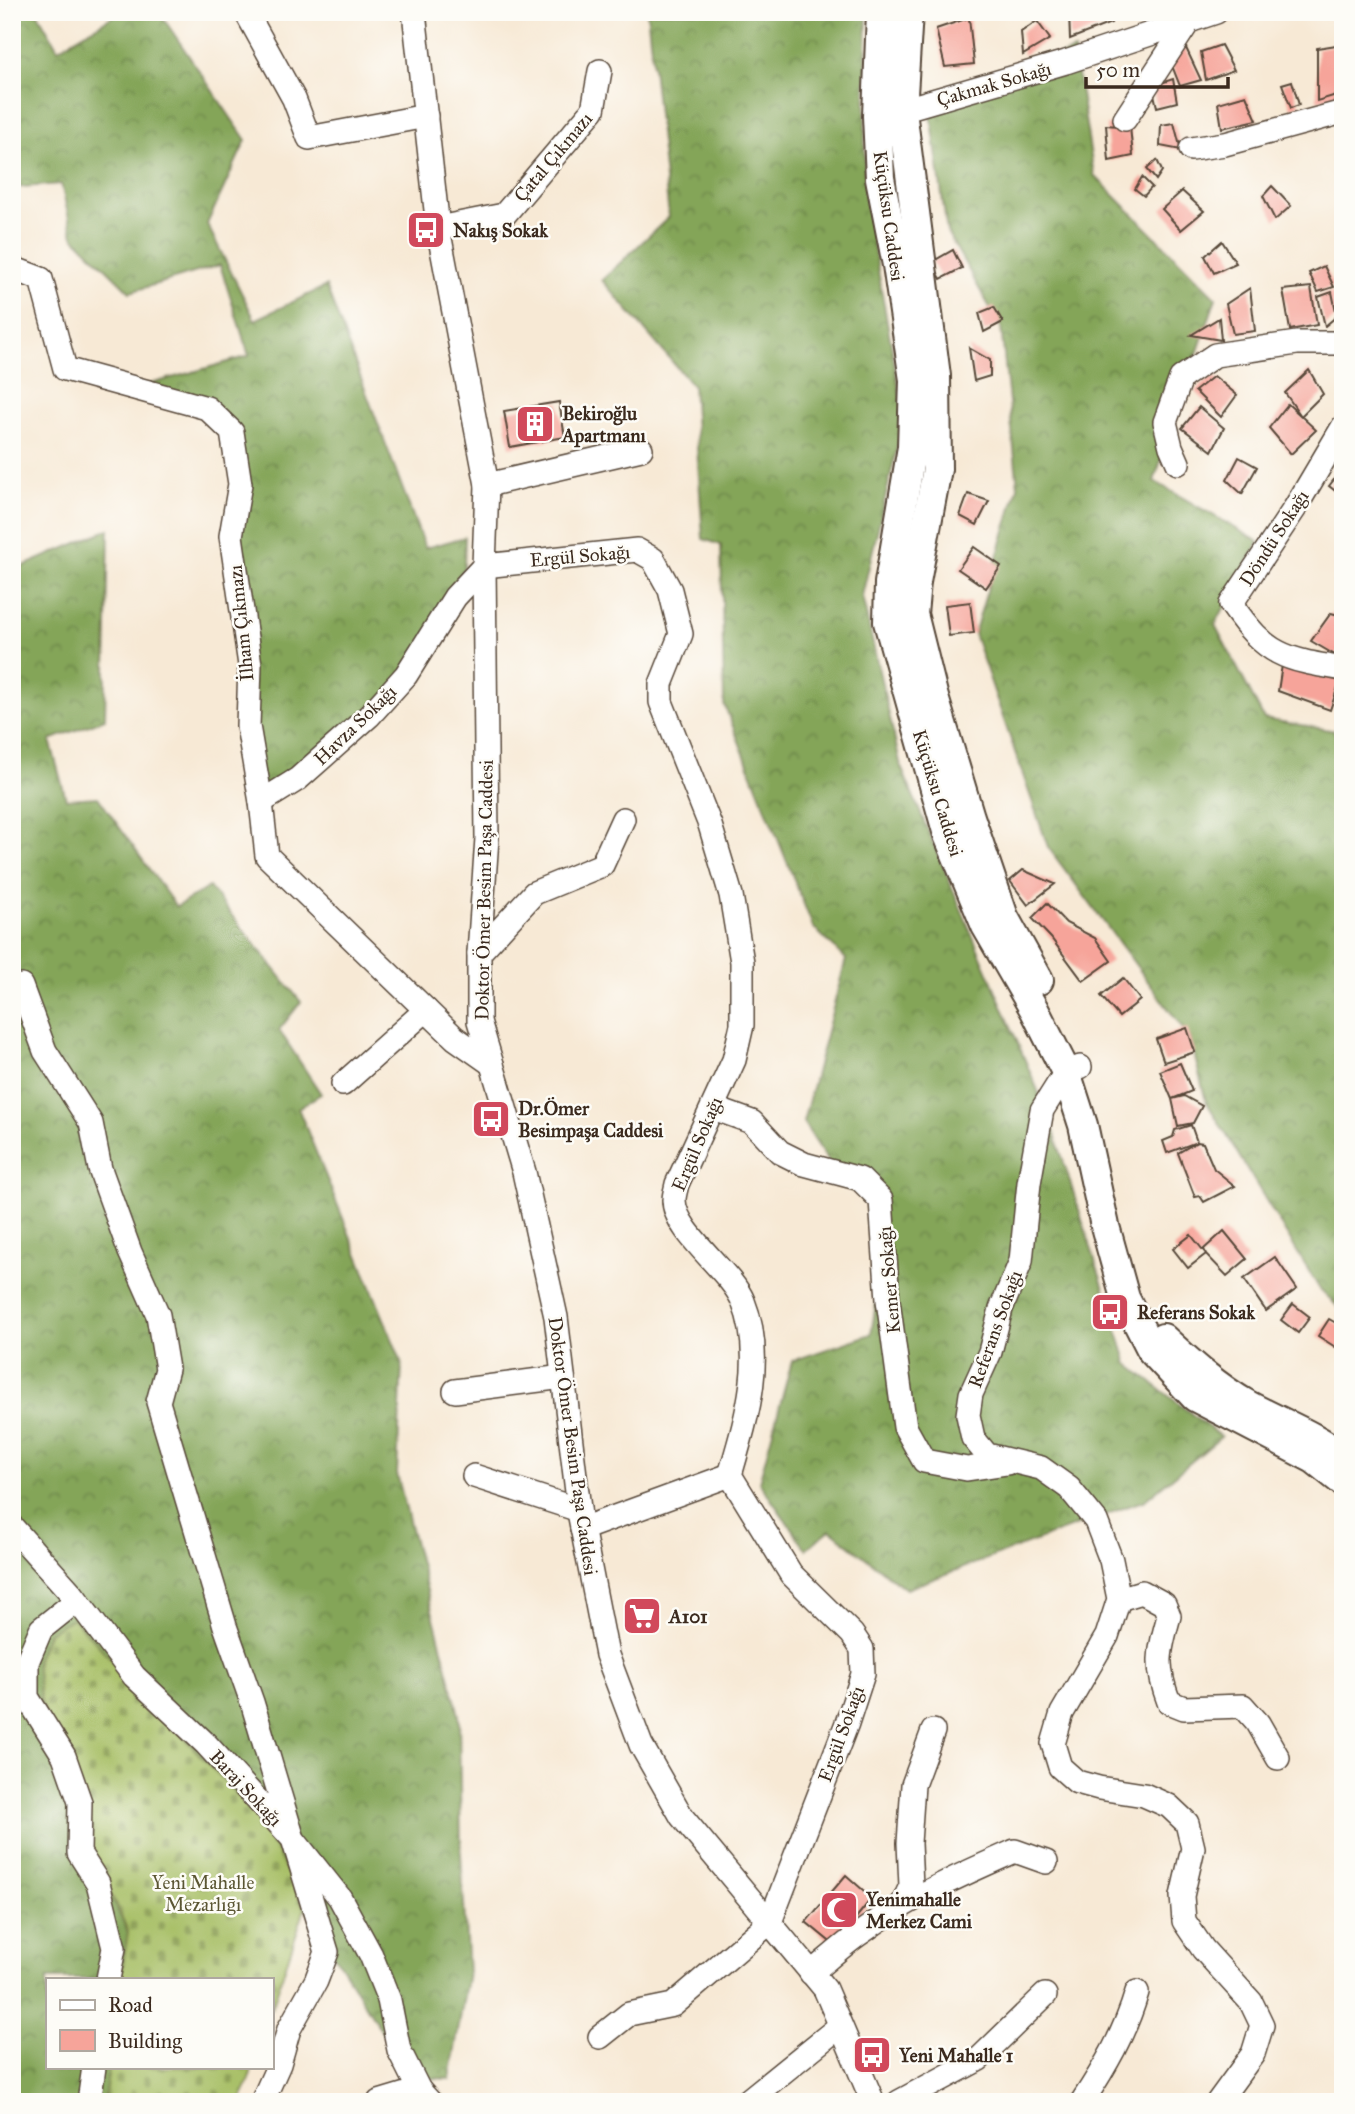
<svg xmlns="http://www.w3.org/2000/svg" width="1355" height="2114" viewBox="0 0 1355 2114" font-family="'IM FELL Great Primer',serif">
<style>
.forest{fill:url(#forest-crowns);stroke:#60683c;stroke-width:2}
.cemetery{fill:url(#cemetery-stones);stroke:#707440;stroke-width:2}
.building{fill:#f6a49a}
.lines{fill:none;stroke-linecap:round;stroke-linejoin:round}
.minor-casing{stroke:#574739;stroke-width:26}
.major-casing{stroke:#574739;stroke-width:32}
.minor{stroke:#fff;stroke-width:23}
.major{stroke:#fff;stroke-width:28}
.labels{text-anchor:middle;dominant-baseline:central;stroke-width:5;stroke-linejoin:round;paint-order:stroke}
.street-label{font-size:19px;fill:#3b2a1e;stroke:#fdfcf7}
.poi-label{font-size:19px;font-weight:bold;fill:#3b2a1e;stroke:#fdfcf7;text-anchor:start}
.park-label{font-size:19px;fill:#5b5633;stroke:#fdfcf7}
</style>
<defs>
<pattern id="forest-crowns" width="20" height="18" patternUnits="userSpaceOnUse" patternTransform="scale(1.75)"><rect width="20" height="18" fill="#84a559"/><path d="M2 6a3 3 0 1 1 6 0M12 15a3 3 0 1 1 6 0" fill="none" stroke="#6d8749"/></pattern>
<pattern id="cemetery-stones" width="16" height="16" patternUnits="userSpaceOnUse" patternTransform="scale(1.75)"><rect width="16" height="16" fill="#a6be63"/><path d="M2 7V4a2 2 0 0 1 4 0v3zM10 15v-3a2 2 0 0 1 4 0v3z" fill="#889b51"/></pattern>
</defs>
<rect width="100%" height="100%" fill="#fdfcf7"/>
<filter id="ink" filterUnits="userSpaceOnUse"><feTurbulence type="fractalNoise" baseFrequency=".0143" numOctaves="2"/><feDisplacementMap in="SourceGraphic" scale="14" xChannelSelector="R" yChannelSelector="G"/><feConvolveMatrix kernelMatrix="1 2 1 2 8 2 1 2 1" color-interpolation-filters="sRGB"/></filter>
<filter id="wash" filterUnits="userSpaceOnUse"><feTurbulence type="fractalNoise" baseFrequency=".00686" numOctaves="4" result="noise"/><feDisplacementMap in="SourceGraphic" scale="28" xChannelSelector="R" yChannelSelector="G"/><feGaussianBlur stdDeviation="1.57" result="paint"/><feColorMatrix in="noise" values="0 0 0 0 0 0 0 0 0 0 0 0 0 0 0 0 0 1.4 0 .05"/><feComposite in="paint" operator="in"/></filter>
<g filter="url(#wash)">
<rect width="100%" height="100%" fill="#f7e9d5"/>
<g class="forest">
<polygon points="12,12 37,12 58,49 120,12 159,12 246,140 207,224 255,320 326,286 425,548 465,537 464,567 404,679 253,806 238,472 216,413 126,391 249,356 220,265 130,292 73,236 61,184 12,188"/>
<polygon points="647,12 867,12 864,191 904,418 862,596 901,767 1050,1119 1128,1364 1221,1437 1145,1500 906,1589 830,1530 806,1549 759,1482 792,1361 871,1334 879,1285 876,1203 841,1181 803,1122 846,959 813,927 724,704 721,545 703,539 693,386 602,280 669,217"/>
<polygon points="1074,50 1094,175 1216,298 1154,481 1259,542 1215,625 1264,719 1343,732 1343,1312 1319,1288 1206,1101 1190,1038 1048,847 974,634 1018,487 1001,327 947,232 930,107"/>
<polygon points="109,529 105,719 50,740 66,799 98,797 176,907 209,887 301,1002 279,1030 321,1094 298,1108 402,1363 397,1474 459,1715 461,1854 468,1972 450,2079 410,2077 305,1908 88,1846 128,1932 121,1979 47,1979 47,2067 109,2067 104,2102 12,2102 12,571"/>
</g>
<g class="cemetery">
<polygon points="73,1618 261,1821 305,1908 271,2010 271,1979 121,1979 128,1931 88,1846 40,1697 36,1661 49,1632"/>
<polygon points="109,2067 253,2067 241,2102 104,2102"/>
</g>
<g id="blocks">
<g class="building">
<polygon points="966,12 984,12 969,18 974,64 945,67 936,29 969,18"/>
<polygon points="1069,12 1106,12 1111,23 1070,39"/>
<polygon points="1037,21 1050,39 1023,55 1021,32"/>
<polygon points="1343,44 1343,93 1317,101 1317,48"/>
<polygon points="1221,45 1234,70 1206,80 1201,52"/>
<polygon points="1186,48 1201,80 1180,86 1169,58"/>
<polygon points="1173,79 1177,102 1157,107 1152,86"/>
<polygon points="1292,81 1299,105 1291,108 1282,84"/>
<polygon points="1246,95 1257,120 1222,128 1218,103"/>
<polygon points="1174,123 1181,150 1160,146 1161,125"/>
<polygon points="1106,125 1130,127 1133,156 1109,161"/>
<polygon points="1157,160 1162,171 1156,180 1147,169"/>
<polygon points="1142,177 1152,187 1144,196 1135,189"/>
<polygon points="1272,186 1291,206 1275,220 1263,196"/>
<polygon points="1182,191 1204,211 1181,230 1162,209"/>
<polygon points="1222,241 1236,263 1214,273 1205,256"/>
<polygon points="953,250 962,268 941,279 932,262"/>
<polygon points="1324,266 1334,287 1318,292 1309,273"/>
<polygon points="1311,287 1317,325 1290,330 1283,290"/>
<polygon points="1250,288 1255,331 1233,334 1226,304"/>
<polygon points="1332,292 1337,316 1325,326 1318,297"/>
<polygon points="994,307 1003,322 984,332 979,313"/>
<polygon points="1219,318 1221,340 1191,335"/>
<polygon points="969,348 990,360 990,376 974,381"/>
<polygon points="1309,370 1323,394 1301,416 1316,430 1291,454 1269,428 1288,404 1301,416 1285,393"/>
<polygon points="1214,376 1237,395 1221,417 1195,391"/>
<polygon points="559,402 565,437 510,447 504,411"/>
<polygon points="1199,407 1224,428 1212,451 1182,428"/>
<polygon points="1239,457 1257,467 1242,494 1227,480"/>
<polygon points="1343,468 1343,497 1329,486"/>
<polygon points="968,494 989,501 977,525 960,516"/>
<polygon points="974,547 1001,566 986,588 958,569"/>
<polygon points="970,602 974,633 949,636 945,605"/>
<polygon points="1331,613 1343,616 1343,646 1335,655 1311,641"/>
<polygon points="1282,665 1343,672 1330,710 1278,691"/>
<polygon points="1023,870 1055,884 1028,905 1010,881"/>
<polygon points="1047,903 1066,923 1095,938 1111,961 1083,981 1051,938 1032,918"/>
<polygon points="1123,978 1140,1000 1119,1017 1101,996"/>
<polygon points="1187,1028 1195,1052 1164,1062 1156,1039"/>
<polygon points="1180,1063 1192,1091 1172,1099 1184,1096 1202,1106 1193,1123 1178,1126 1172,1099 1160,1071"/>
<polygon points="1191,1125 1197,1142 1167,1153 1163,1141 1173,1137 1175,1130"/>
<polygon points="1197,1142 1203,1143 1214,1169 1235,1186 1204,1202 1200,1196 1195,1197 1178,1153"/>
<polygon points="1224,1231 1247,1259 1227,1276 1206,1254 1188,1268 1173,1249 1191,1235 1206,1254 1204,1249"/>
<polygon points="1275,1257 1297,1289 1266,1311 1244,1279"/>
<polygon points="1293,1304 1310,1317 1298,1333 1281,1320"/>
<polygon points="1329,1319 1343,1327 1343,1346 1340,1350 1318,1336"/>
<polygon points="846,1875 872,1898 834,1945 806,1922"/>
</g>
</g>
</g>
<g filter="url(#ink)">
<use href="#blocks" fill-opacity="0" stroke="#574739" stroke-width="2"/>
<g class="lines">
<g class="minor-casing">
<g id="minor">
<polyline points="246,12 294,99 309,138 426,116"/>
<polyline points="414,12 438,228 487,485 484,566 487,838 479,953 479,1021 524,1172 556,1317 580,1517 607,1655 641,1745 682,1817 825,1989 873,2102"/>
<polyline points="888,114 1066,62 1216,12"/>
<polyline points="1125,119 1189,21"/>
<polyline points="1191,149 1225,144 1343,112"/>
<polyline points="438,228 504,215 593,110 600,71"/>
<polyline points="12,268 41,279 65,369 207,408 232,432 240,484 231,536 250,665 248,726 261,802 267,856 455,1038 492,1064"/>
<path d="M1343,427l-48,81 -64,96c36,52 52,55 112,65"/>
<polyline points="1178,463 1171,447 1165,422 1181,378 1215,355 1297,343 1343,343"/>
<polyline points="487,485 641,449"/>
<path d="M484,566l153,-16 16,9 17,31 11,44 -20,50v18l49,123 21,70 11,67v63l-8,35 -57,124c-1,5 -3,11 -3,16 0,32 56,70 69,101 23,57 3,119 -13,174l61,99 61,60 10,15 1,25 -16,49 -77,199 -97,83 -44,9 -29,23"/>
<polyline points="261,802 298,779 369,716 406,675 455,597 484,566"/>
<polyline points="479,953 534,893 602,865 623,819"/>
<polyline points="21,986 45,1051 91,1123 100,1169 130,1252 158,1315 167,1369 158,1402 225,1626 252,1702 293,1839 340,1898 371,1955 389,2000 399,2050 419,2090 430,2102"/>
<polyline points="1080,1067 1066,1072 1042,1110 1029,1183 1021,1261 1001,1309 990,1352 971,1394 968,1415 973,1438 987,1455 1041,1468 1069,1488 1096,1521 1111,1560 1119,1599 1107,1636 1062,1713 1053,1744 1060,1767 1077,1782 1099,1788 1144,1795 1169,1806 1187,1823 1193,1848 1182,1896 1184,1921 1203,1949 1251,2002 1262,2025 1253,2054 1218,2102"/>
<polyline points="343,1084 426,1010"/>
<polyline points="713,1108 752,1122 780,1152 804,1164 860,1179 881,1200 888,1300 905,1427 924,1461 967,1469 1007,1463"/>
<polyline points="455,1391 563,1377"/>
<polyline points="474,1476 579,1510"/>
<polyline points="12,1527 73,1595 134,1676 206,1744 293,1839 327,1952 316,1981 289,2029 279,2064 262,2102"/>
<polyline points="582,1529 730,1475"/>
<path d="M1119,1599l23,-7 22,12 5,12c-10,36 -14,50 0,86l15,6 59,-2 15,17 20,35"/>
<polyline points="76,1601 41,1629 27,1662 27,1697 64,1756 80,1802 79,1853 98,1883 114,1948 108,1979"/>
<polyline points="901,1907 911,1886 909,1843 913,1785 933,1731"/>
<path d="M811,1973c17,-14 33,-29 51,-41 46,-34 101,-58 153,-81l31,11"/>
<polyline points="89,2102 94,2067"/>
<polyline points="379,2102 419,2090"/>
<polyline points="746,2102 840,2026"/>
<polyline points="899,2102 979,2059 1045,1995"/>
<path d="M1082,2102c23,-35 43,-69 55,-110"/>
</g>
</g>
<g class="major-casing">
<g id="major">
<polyline points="881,12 877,116 880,178 897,265 914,380 912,447 889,583 888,622 948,835 986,926 1034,1009 1066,1072 1083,1125 1105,1226 1125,1298 1152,1351 1195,1397 1314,1459 1343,1482"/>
<polyline points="908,12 902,111 936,376 937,469 916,582 913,614 933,694 970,817 1004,917 1039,980"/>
<path d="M1163,1338c27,25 52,48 85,67 33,18 65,29 95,52"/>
</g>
</g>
<use href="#minor" class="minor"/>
<use href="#major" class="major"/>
</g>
</g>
<defs>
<g id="bus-square" transform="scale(2.0125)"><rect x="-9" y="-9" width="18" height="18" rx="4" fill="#d1495b" stroke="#fdfcf7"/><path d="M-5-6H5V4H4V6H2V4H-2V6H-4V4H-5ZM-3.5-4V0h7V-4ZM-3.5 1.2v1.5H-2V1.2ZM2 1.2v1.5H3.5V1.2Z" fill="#fff"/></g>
<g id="building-square" transform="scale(2.0125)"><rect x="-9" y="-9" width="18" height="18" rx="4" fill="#d1495b" stroke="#fdfcf7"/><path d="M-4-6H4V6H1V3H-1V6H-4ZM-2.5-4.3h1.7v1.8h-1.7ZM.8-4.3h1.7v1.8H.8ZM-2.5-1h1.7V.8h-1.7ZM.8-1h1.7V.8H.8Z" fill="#fff"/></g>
<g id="supermarket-square" transform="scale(2.0125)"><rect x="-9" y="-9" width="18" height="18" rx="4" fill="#d1495b" stroke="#fdfcf7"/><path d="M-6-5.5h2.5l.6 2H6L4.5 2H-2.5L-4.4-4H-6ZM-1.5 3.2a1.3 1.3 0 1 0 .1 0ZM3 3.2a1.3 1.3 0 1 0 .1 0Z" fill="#fff"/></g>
<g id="mosque-square" transform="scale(2.0125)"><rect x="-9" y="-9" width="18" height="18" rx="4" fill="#d1495b" stroke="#fdfcf7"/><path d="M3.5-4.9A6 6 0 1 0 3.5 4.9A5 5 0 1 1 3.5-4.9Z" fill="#fff"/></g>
</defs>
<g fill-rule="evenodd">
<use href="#bus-square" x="426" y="230"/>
<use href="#building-square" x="535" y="424"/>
<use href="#bus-square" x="491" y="1119"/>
<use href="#bus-square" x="1110" y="1312"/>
<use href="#supermarket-square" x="642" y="1616"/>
<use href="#mosque-square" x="839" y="1910"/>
<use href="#bus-square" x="872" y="2055"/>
</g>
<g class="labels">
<g class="street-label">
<text transform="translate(994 84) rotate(-16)">Çakmak Sokağı</text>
<text transform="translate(553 157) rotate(-50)">Çatal Çıkmazı</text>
<text transform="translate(889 216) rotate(82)">Küçüksu Caddesi</text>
<text transform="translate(1274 538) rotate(-57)">Döndü Sokağı</text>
<text transform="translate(580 556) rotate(-5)">Ergül Sokağı</text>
<text transform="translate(241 623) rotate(-96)">İlham Çıkmazı</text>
<text transform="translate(355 725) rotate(-44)">Havza Sokağı</text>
<text transform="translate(938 793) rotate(73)">Küçüksu Caddesi</text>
<text transform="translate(484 890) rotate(-89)">Doktor Ömer Besim Paşa Caddesi</text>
<text transform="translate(697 1144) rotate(-67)">Ergül Sokağı</text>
<text transform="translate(889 1280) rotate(-95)">Kemer Sokağı</text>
<text transform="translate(995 1329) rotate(-70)">Referans Sokağı</text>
<text transform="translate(573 1446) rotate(82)">Doktor Ömer Besim Paşa Caddesi</text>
<text transform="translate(841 1734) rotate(-70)">Ergül Sokağı</text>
<text transform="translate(246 1788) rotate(47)">Baraj Sokağı</text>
</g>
<g class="poi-label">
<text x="453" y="230">Nakış Sokak</text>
<text x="562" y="413">Bekiroğlu<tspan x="562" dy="22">Apartmanı</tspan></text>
<text x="518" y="1108">Dr.Ömer<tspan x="518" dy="22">Besimpaşa Caddesi</tspan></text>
<text x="1137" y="1312">Referans Sokak</text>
<text x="669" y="1616">A101</text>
<text x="866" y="1899">Yenimahalle<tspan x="866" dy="22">Merkez Cami</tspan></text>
<text x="899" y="2055">Yeni Mahalle 1</text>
</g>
<g class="park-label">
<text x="203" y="1882">Yeni Mahalle<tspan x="203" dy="22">Mezarlıḡı</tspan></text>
</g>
</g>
<rect width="1355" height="2114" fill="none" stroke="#fdfcf7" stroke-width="42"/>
<rect x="46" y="1978" width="228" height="91" fill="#fdfcf7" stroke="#afa8a0" stroke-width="2"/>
<rect x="60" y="2000" width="35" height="10" fill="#ffffff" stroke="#afa8a0" stroke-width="2"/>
<text x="108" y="2012" font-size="21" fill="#3b2a1e">Road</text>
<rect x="60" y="2030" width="35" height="21" fill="#f6a49a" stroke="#afa8a0" stroke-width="2"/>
<text x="108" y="2048" font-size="21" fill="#3b2a1e">Building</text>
<path d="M1086 77v10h142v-10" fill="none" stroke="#3b2a1e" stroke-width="3.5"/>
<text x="1096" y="77" font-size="21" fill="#3b2a1e" stroke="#fdfcf7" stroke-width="5" paint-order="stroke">50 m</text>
</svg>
